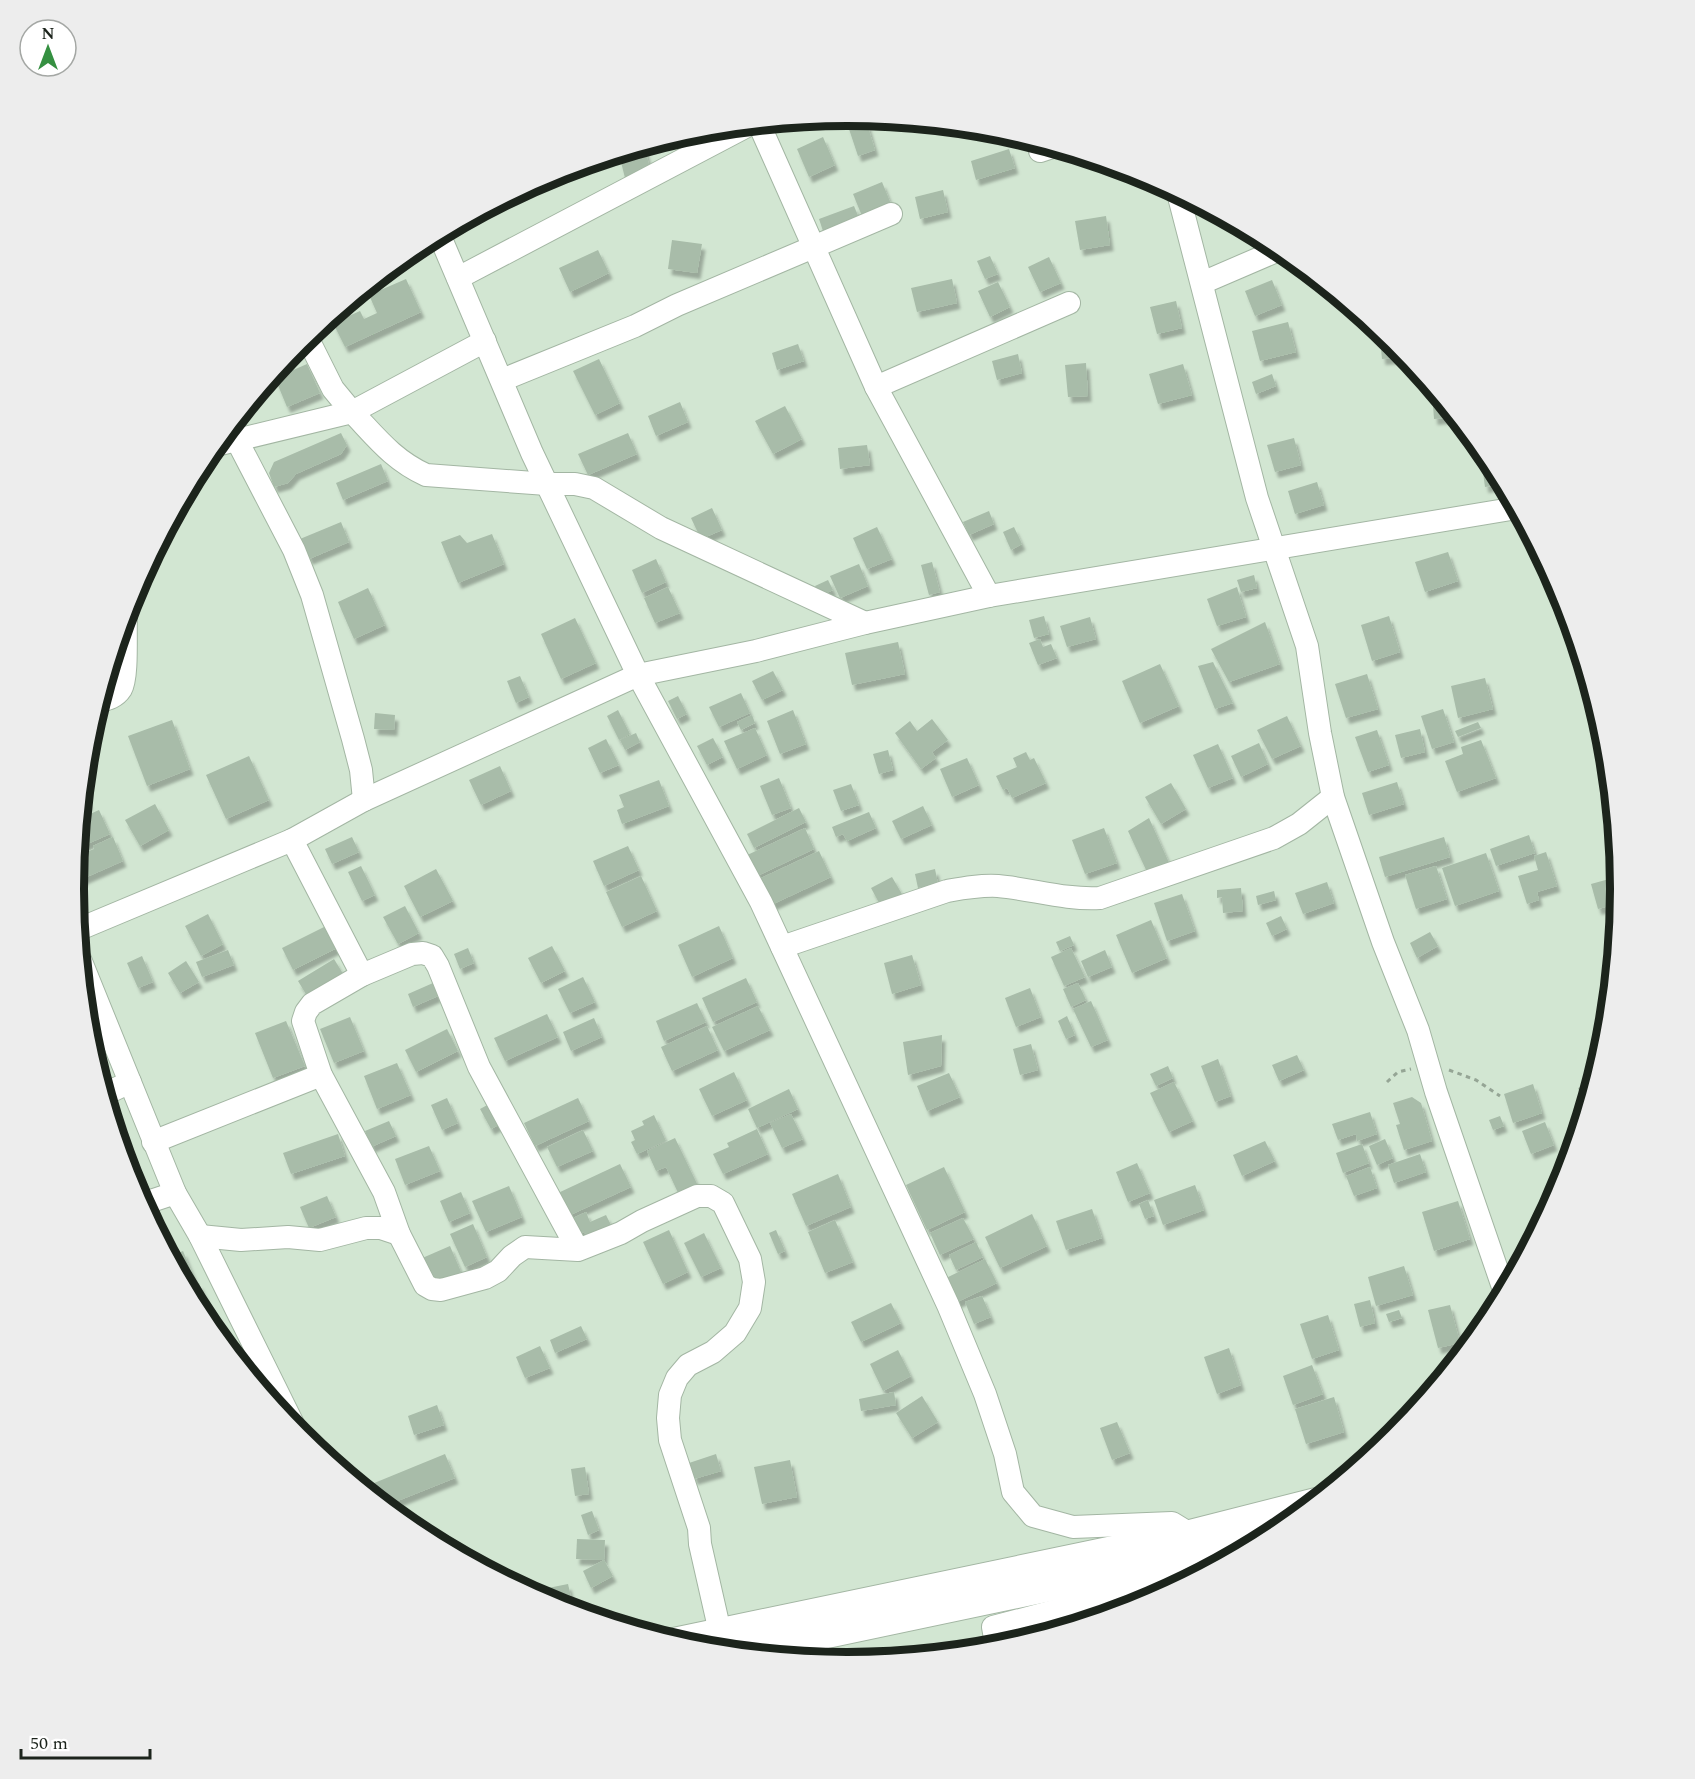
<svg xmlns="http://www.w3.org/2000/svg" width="1695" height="1779" viewBox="0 0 1695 1779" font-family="Spectral,serif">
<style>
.building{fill:#a8bca9;filter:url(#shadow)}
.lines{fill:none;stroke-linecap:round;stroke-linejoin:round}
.minor-casing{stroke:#a3b6a3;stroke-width:24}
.major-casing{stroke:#a3b6a3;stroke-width:30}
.path{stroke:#95a595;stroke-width:3;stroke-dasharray:4.5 4.5;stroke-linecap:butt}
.minor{stroke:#fff;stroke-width:22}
.major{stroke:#fff;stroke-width:28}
.rim{fill:none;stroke:#1c241c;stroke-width:8}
</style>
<defs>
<filter id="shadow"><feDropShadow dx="3.5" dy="6" stdDeviation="1.5" flood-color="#0004"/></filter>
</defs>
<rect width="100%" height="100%" fill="#d2e6d2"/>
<g class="building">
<polygon points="865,117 875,150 858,156 847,123"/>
<polygon points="823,137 835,165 809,177 797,149"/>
<polygon points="644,146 651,172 625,178 619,154"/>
<polygon points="1009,149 1015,168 976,180 971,161"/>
<polygon points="882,182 891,204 862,216 853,194"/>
<polygon points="943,190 948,212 920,219 915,197"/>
<polygon points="854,206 861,223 825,237 819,219"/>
<polygon points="1106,216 1110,245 1080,250 1075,221"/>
<polygon points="672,240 702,244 697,273 668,269"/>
<polygon points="598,250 609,273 570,292 559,268"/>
<polygon points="990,256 998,274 985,279 977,261"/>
<polygon points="1049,257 1061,283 1040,292 1028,267"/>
<polygon points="406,279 421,312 345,347 333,323 360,311 364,319 377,313 369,295"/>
<polygon points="952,279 957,303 917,312 911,288"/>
<polygon points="1272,280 1282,305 1255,316 1245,291"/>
<polygon points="998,282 1010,307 990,317 978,291"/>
<polygon points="1176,301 1182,328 1157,334 1150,307"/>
<polygon points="1288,322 1296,352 1260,361 1252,331"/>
<polygon points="798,344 804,361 777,370 772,353"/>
<polygon points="1394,347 1395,358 1382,359 1381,349"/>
<polygon points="1018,354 1022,373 997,380 992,361"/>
<polygon points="599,359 620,403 595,415 573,371"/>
<polygon points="1086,363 1088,396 1068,397 1065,365"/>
<polygon points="307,364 320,393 287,407 275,378"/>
<polygon points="1183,364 1192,395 1158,404 1149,374"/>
<polygon points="1272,374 1276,386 1256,394 1252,382"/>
<polygon points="1432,391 1434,391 1456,417 1434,419"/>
<polygon points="680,402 688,422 656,436 648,416"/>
<polygon points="785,406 802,439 773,454 755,421"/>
<polygon points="341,433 347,445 341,454 296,474 288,483 274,487 269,473 274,462"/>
<polygon points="628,433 637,454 588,475 578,454"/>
<polygon points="1294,438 1301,465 1275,472 1267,445"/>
<polygon points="867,445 870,465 840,469 838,448"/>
<polygon points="1483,450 1491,460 1504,484 1485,487 1480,451"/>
<polygon points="381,464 388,481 343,500 336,483"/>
<polygon points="1317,482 1324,505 1295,514 1288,491"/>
<polygon points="712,508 722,530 701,539 691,518"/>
<polygon points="989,511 994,524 969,535 963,522"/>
<polygon points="341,522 349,542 309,559 300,539"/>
<polygon points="877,527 892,559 867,569 853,538"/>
<polygon points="1014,527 1022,544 1011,550 1003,532"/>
<polygon points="492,534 504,564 458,583 441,542 460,535 467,543"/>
<polygon points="1448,552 1458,581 1425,592 1415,562"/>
<polygon points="656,559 666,582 642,593 632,570"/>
<polygon points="932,562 940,592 929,595 921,565"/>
<polygon points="859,564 868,586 840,598 830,576"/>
<polygon points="1254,575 1257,588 1241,592 1237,580"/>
<polygon points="828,580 833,590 820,596 815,586"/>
<polygon points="668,587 680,613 655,623 644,598"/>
<polygon points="1237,587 1246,617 1217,626 1207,599"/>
<polygon points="368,588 385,625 354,639 338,602"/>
<polygon points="1044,616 1049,634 1034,638 1029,620"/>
<polygon points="1389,616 1400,652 1372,661 1361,625"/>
<polygon points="1090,617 1096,639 1067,647 1060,626"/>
<polygon points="575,618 596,663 561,679 541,634"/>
<polygon points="1265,622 1280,664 1229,682 1211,649"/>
<polygon points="1040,639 1043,647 1051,644 1057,658 1038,665 1029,643"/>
<polygon points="898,642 905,674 852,685 845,653"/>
<polygon points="1213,662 1233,703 1215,709 1198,666"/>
<polygon points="1160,664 1179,706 1140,723 1122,681"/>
<polygon points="773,671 783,690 762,700 752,681"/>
<polygon points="1367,674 1378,709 1346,718 1335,684"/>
<polygon points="520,676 529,697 516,703 507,681"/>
<polygon points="1485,678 1493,709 1458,718 1451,686"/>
<polygon points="741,693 750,713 719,727 709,707"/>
<polygon points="678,696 687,714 677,719 668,701"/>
<polygon points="1443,709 1454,742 1432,749 1421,716"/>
<polygon points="618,710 630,734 619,740 607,716"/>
<polygon points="793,710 806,744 780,754 767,721"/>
<polygon points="375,713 395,715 394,730 374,729"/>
<polygon points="752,715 755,723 741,730 737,722"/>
<polygon points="1287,716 1301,746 1272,759 1257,730"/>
<polygon points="932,719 948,740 932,752 936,758 921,769 895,733 910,721 917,731"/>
<polygon points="172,720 190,769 147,786 128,736"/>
<polygon points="1478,722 1481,728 1458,737 1455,731"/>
<polygon points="755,728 767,755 737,769 724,741"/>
<polygon points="1420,729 1425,752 1401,758 1395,735"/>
<polygon points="1377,730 1389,765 1368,772 1355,737"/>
<polygon points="636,733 640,742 625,750 620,740"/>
<polygon points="713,738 723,757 707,765 697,746"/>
<polygon points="606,739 619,765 600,773 588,748"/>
<polygon points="1481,740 1496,778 1457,792 1445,761 1463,754 1461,747"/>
<polygon points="1259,743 1268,764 1241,777 1231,756"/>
<polygon points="1218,744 1233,778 1208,788 1193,755"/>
<polygon points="888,750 893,770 879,774 873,754"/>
<polygon points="1026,752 1030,760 1034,758 1046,783 1012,798 1007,788 1003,790 996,776 1017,767 1013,758"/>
<polygon points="249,756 269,800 226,819 206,775"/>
<polygon points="967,758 979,785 952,797 940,769"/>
<polygon points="500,766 511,791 481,805 469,780"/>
<polygon points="779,778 791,808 772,815 760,786"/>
<polygon points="659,780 669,806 622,824 617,810 624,807 619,795"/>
<polygon points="1397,782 1404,804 1369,815 1362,793"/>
<polygon points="1171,783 1186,809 1161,824 1145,797"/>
<polygon points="851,784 859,805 841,811 833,790"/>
<polygon points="83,791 89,804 82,808"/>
<polygon points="155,804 169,830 140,846 125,820"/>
<polygon points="923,806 932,825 901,839 892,821"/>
<polygon points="799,808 806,822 754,848 747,834"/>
<polygon points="99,810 110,834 78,848 81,818"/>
<polygon points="869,812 876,828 847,841 843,834 836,837 832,827"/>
<polygon points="1149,818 1170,865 1147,872 1128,831"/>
<polygon points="805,828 814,849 753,878 743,857"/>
<polygon points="1104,828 1117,863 1085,874 1072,840"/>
<polygon points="1529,835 1535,853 1496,866 1490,849"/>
<polygon points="113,837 123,861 80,880 75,871 77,856 94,849 93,846"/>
<polygon points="352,837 359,852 332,864 325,849"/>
<polygon points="1444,837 1450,857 1385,877 1379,857"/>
<polygon points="628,846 639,870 604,886 593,861"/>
<polygon points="819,851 831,877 771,905 759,879"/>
<polygon points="1546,852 1557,886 1537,892 1539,900 1527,904 1518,876 1538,870 1534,856"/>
<polygon points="1486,853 1499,891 1455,906 1442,868"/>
<polygon points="361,866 375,895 362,901 348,872"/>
<polygon points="1436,866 1447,899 1416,909 1405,875"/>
<polygon points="436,869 453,901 420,917 404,886"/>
<polygon points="935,869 938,884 918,888 915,874"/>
<polygon points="641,876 657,911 622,927 606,892"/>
<polygon points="1620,876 1621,890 1620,903 1598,909 1591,884"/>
<polygon points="892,877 906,901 884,912 871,888"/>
<polygon points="1327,882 1334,903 1303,914 1295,893"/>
<polygon points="1241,888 1243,911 1223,913 1222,897 1217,898 1217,890"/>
<polygon points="1274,891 1276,900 1258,905 1256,896"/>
<polygon points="1182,894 1195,931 1167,941 1154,903"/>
<polygon points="405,906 419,933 398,944 383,917"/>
<polygon points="1620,906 1617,940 1607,910"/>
<polygon points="208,914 223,944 201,956 185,926"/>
<polygon points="1281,916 1287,929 1272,936 1266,923"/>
<polygon points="1151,920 1167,958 1132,973 1116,935"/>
<polygon points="328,925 339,947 293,970 282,948"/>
<polygon points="719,926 733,958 692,977 678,945"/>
<polygon points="1430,932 1438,946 1417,958 1410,943"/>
<polygon points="1070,936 1074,945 1060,951 1056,942"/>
<polygon points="552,946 565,971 541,983 528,958"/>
<polygon points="468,948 474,963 460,969 454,954"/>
<polygon points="1071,948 1085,977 1064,986 1051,957"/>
<polygon points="228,950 234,965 202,977 196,962"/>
<polygon points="1105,950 1112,967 1088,977 1081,961"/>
<polygon points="912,955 921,985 892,994 884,963"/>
<polygon points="142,956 153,982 138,988 127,963"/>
<polygon points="334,959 345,977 309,999 298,981"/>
<polygon points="186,961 199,982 180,993 168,973"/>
<polygon points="583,977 595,1002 570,1013 558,989"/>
<polygon points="746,978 757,1002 713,1022 702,998"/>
<polygon points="433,983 438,996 413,1007 408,994"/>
<polygon points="1078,983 1086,1000 1071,1007 1063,989"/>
<polygon points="1030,988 1041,1017 1016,1027 1005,998"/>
<polygon points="1091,1001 1108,1040 1091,1047 1073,1009"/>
<polygon points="697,1003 706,1022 664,1041 656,1021"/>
<polygon points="758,1006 770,1030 724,1051 712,1027"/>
<polygon points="547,1014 558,1037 505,1061 494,1038"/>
<polygon points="1067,1016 1075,1035 1066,1039 1058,1021"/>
<polygon points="350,1017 364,1051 334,1063 320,1029"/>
<polygon points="594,1018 602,1037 571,1051 563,1032"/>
<polygon points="286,1021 305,1066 273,1078 255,1033"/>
<polygon points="707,1026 718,1050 672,1071 661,1047"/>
<polygon points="447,1029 458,1051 416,1072 405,1050"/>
<polygon points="942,1035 941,1066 908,1075 903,1042"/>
<polygon points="1031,1044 1038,1070 1020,1075 1013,1049"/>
<polygon points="1297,1055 1304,1070 1279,1081 1272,1065"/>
<polygon points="1218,1059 1231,1096 1215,1102 1201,1066"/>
<polygon points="397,1063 411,1095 377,1109 364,1076"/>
<polygon points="1168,1066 1173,1078 1156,1086 1150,1074"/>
<polygon points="734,1072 747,1100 712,1116 699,1089"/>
<polygon points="949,1073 960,1097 927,1111 917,1086"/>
<polygon points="1174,1082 1193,1121 1169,1132 1150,1093"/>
<polygon points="1594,1083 1588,1103 1586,1109 1578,1088"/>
<polygon points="1533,1084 1542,1113 1513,1123 1504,1094"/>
<polygon points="789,1089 798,1109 757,1128 748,1109"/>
<polygon points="1412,1097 1421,1103 1432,1141 1404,1150 1396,1125 1400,1124 1393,1103"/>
<polygon points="447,1098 458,1123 442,1130 431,1105"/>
<polygon points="578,1098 589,1121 535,1146 524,1123"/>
<polygon points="491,1103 502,1123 491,1129 480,1109"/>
<polygon points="1370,1112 1377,1134 1357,1141 1356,1134 1338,1140 1332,1124"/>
<polygon points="791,1114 803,1139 782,1148 770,1123"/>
<polygon points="654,1115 666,1141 637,1154 631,1142 635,1140 631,1131 644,1125 642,1121"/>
<polygon points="1500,1116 1504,1126 1493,1130 1489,1120"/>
<polygon points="389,1121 396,1136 371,1147 365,1131"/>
<polygon points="1545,1122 1554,1145 1531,1154 1522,1131"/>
<polygon points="757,1129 768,1154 723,1174 713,1154 729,1147 727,1143"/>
<polygon points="583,1130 593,1151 557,1167 547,1147"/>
<polygon points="338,1134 345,1156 291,1174 283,1153"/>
<polygon points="675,1138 699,1188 680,1197 666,1167 656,1171 647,1151"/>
<polygon points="1385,1139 1393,1158 1377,1165 1369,1146"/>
<polygon points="1265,1141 1275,1161 1242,1176 1233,1155"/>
<polygon points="1362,1144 1369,1163 1343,1173 1336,1153"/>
<polygon points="429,1146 440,1171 405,1185 395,1159"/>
<polygon points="1420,1154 1426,1172 1394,1183 1388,1165"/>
<polygon points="129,1162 143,1197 139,1199 132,1185 126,1163"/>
<polygon points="1137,1163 1150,1193 1128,1202 1116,1172"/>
<polygon points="620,1164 631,1187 568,1216 558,1193"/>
<polygon points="944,1167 965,1212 927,1230 906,1185"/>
<polygon points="1370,1167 1377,1188 1354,1196 1346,1176"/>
<polygon points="838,1174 851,1207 806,1226 792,1194"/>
<polygon points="1195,1185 1204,1210 1163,1225 1154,1200"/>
<polygon points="509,1186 522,1217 486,1232 472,1201"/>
<polygon points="461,1192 470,1213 449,1222 440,1201"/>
<polygon points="327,1196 336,1217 309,1228 300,1207"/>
<polygon points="1148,1200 1154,1216 1145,1219 1139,1204"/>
<polygon points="1458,1201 1470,1239 1434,1251 1422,1212"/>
<polygon points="1092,1209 1102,1238 1066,1250 1056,1221"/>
<polygon points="586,1212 590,1222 606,1215 611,1225 590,1235 576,1230 571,1219"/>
<polygon points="1032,1214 1047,1246 1000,1268 985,1237"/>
<polygon points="963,1218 974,1239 940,1255 930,1233"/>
<polygon points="835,1220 853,1262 825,1273 808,1232"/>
<polygon points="473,1224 487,1257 465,1267 450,1234"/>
<polygon points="669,1230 688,1272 663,1284 643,1242"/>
<polygon points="776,1230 785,1251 778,1254 769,1233"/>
<polygon points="704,1233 721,1268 701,1277 684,1243"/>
<polygon points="976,1242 983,1257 956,1270 949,1255"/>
<polygon points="450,1246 461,1272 431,1285 420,1259"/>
<polygon points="183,1251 194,1278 184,1282 170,1256"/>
<polygon points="985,1259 997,1283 951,1305 940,1281"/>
<polygon points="1404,1266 1413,1295 1376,1306 1368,1277"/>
<polygon points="199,1283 205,1297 194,1302 187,1288"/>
<polygon points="982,1296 991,1317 974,1324 965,1302"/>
<polygon points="1370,1300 1375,1323 1360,1327 1354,1304"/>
<polygon points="891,1303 901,1323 861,1342 851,1322"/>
<polygon points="1450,1305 1460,1343 1438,1348 1428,1310"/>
<polygon points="1399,1310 1402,1318 1389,1322 1386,1314"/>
<polygon points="1328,1315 1339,1350 1312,1359 1300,1324"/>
<polygon points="581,1326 587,1339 555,1353 550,1340"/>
<polygon points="540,1346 550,1368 525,1378 516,1357"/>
<polygon points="1229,1348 1241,1385 1217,1394 1204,1357"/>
<polygon points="898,1350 911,1376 883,1391 870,1364"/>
<polygon points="1312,1365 1323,1394 1293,1405 1283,1376"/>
<polygon points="894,1392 896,1405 861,1411 859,1399"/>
<polygon points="922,1396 938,1422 912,1438 896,1413"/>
<polygon points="1334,1397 1344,1432 1306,1444 1295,1409"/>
<polygon points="437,1405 444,1425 414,1435 408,1416"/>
<polygon points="1117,1422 1130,1453 1112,1460 1100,1428"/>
<polygon points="445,1454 455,1478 385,1506 362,1488"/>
<polygon points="716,1454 721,1471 694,1479 689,1463"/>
<polygon points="790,1460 797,1497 762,1504 754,1467"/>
<polygon points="585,1467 589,1494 575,1496 571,1469"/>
<polygon points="592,1511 599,1530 588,1535 581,1515"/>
<polygon points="577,1539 605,1540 604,1560 576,1559"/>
<polygon points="604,1560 613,1576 591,1588 583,1571"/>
<polygon points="568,1584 571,1597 546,1602 528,1592"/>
</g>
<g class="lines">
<g class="minor-casing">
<g id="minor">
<polyline points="759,124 876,387 989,596"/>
<polyline points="1040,151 1052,147"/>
<polyline points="1178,193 1257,498 1307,646 1320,733 1333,797 1383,942 1418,1030 1436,1092 1505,1293"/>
<polyline points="439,234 532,453 638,675 761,902 948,1305 985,1394 1005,1454 1013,1492 1033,1516 1073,1527 1172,1523 1190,1534 1201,1555 1211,1569"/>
<polyline points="458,278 749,125"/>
<polyline points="1202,283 1281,249"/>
<polyline points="307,337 333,389 352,412 485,341"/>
<polyline points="502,380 635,326 677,305 891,214"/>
<polyline points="876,387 1069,303"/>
<polyline points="230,427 294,550 312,595 353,739 361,770 364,800"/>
<path d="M216,445l136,-33c24,25 41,48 74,63l121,9h28l19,4 67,40 204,95"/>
<path d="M100,701c8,-2 16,-4 21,-12 7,-12 4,-57 5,-73"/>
<polyline points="292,840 362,975"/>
<polyline points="77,930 292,840 364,800 638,675 756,651 865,623 989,596 1517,508"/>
<path d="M782,947l165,-56c17,-3 33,-6 51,-5 34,3 67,14 102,12l174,-60 25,-14 34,-27"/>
<polyline points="80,959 175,1193 200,1236 298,1434"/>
<polyline points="105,1094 130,1082"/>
<polyline points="153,1142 321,1075"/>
<polyline points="142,1204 175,1193"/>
<polyline points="200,1236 241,1240 288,1237 320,1240 366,1228 381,1228 399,1234"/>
<polyline points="578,1250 479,1067 438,966 432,956 423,953 412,954 362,975 312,1004 306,1012 303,1021 321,1075 384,1192 399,1234 425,1285 432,1289 441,1290 485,1278 498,1271 512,1256 525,1247 578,1250 621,1233 642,1221 697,1196 711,1196 723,1203 750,1259 754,1282 750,1308 735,1333 713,1352 688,1365 677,1378 670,1395 668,1418 670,1440 699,1528 700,1544 720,1632"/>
<polyline points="997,1649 993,1627 1062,1609 1181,1583 1193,1578"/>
</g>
</g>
<g class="major-casing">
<g id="major">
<polyline points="674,1642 1190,1534 1316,1502"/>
<polyline points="737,1653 1201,1555 1265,1540"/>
</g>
</g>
<g class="path">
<polyline points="1449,1070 1476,1080 1500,1096"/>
<polyline points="1387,1082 1398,1072 1411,1069"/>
</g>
<use href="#minor" class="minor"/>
<use href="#major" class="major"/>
</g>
<path d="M0 0H1695V1779H0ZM84 889a763 763 0 1 1 1526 0a763 763 0 1 1-1526 0Z" fill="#ededed" fill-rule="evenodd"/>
<path class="rim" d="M84 889a763 763 0 1 1 1526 0a763 763 0 1 1-1526 0Z"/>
<g transform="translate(48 48)"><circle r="28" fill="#ffffff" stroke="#a4a7a4" stroke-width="1.5"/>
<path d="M0-4.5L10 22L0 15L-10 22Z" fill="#359041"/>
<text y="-9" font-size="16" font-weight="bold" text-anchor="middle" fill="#1c241c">N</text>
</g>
<path d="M21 1749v9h129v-9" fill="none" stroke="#1c241c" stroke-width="3"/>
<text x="30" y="1749" font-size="18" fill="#1c241c" stroke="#ffffff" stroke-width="4.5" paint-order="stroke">50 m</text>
</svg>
